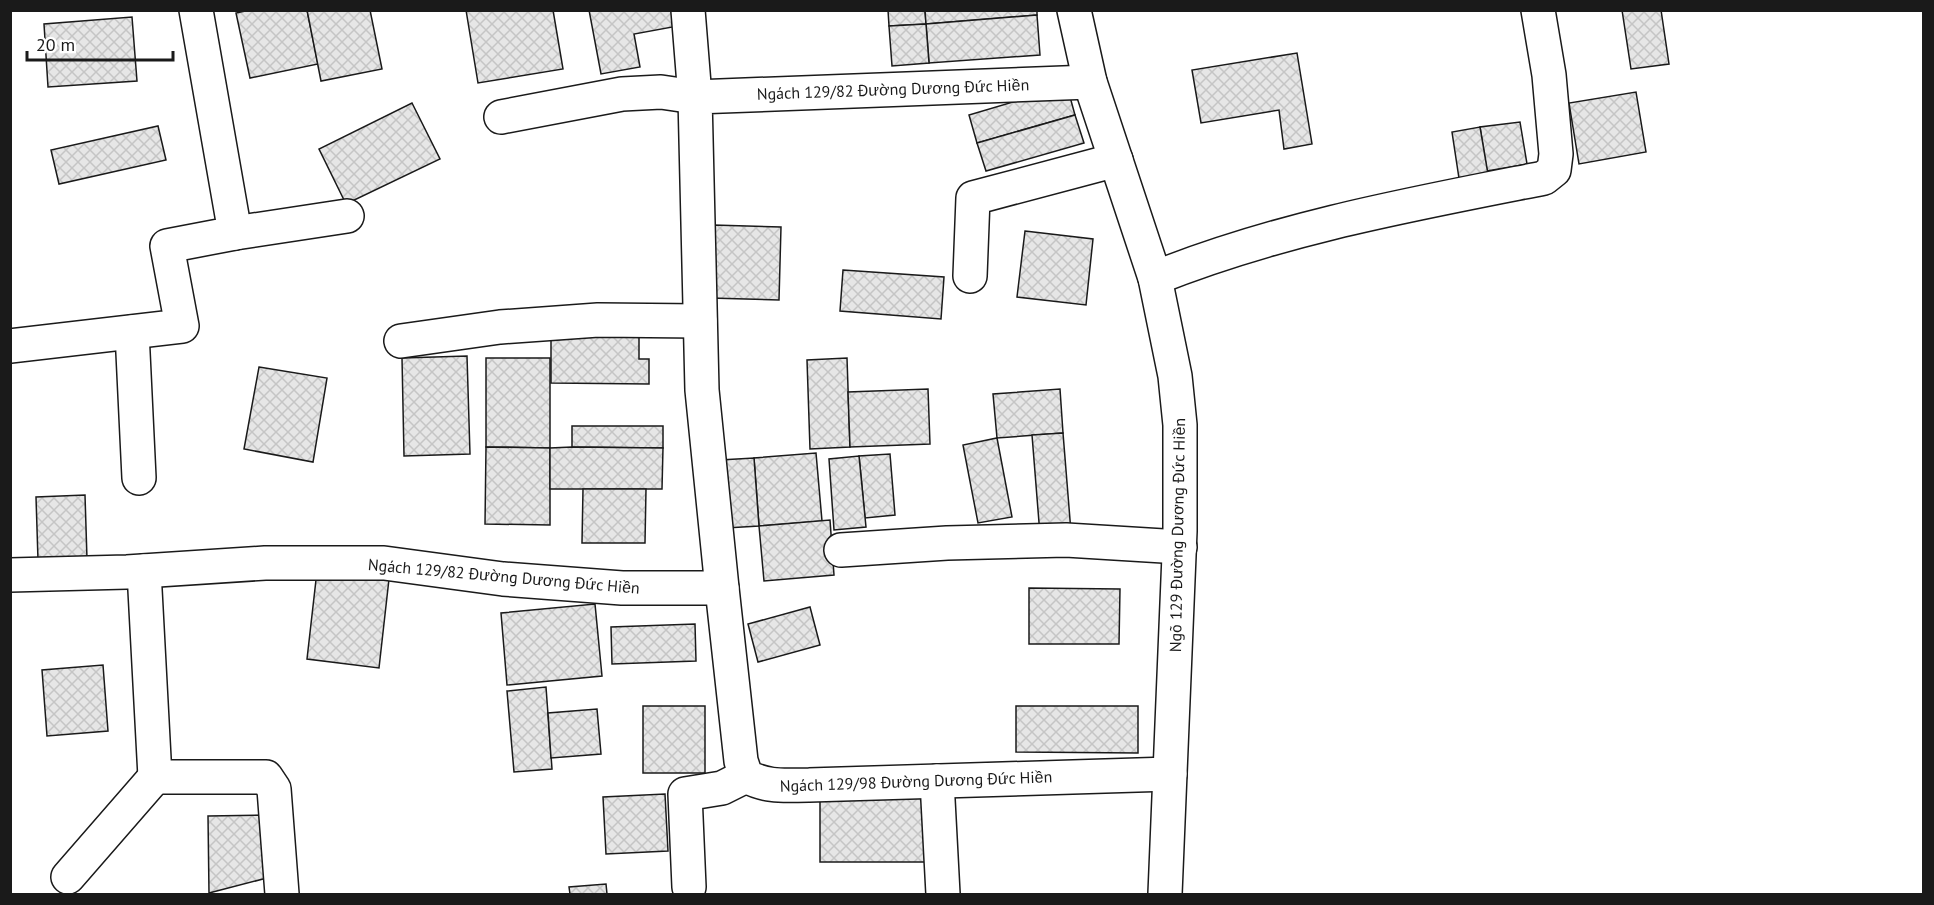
<svg xmlns="http://www.w3.org/2000/svg" width="1934" height="905" viewBox="0 0 1934 905" font-family="'PT Sans',sans-serif">
<style>
.building{fill:url(#building-cross-hatch);stroke:#1a1a1a;stroke-width:1.5}
.lines{fill:none;stroke-linecap:round;stroke-linejoin:round}
.minor-casing{stroke:#1a1a1a;stroke-width:36}
.minor{stroke:#fff;stroke-width:33}
.labels{text-anchor:middle;dominant-baseline:central;stroke-width:4.5;stroke-linejoin:round;paint-order:stroke}
.street-label{font-size:16px;fill:#1a1a1a;stroke:#fff}
</style>
<defs>
<pattern id="building-cross-hatch" width="8" height="8" patternUnits="userSpaceOnUse" patternTransform="scale(1.5)"><rect width="8" height="8" fill="#e6e6e6"/><path d="M0 0l8 8M0 8l8-8" fill="none" stroke="#c5c5c5"/></pattern>
</defs>
<rect width="100%" height="100%" fill="#fff"/>
<g class="building">
<polygon points="250,10 307,10 318,64 250,78 236,13"/>
<polygon points="307,10 370,10 382,69 321,81"/>
<polygon points="466,10 553,10 563,69 478,83"/>
<polygon points="589,10 674,10 678,26 634,34 640,67 601,74"/>
<polygon points="888,10 925,10 926,24 889,26"/>
<polygon points="925,10 1037,10 1037,15 926,24"/>
<polygon points="1622,10 1661,10 1669,64 1631,69"/>
<polygon points="1037,15 1040,55 929,63 926,24"/>
<polygon points="132,17 137,81 48,87 44,24"/>
<polygon points="926,24 929,63 892,66 889,26"/>
<polygon points="1297,53 1312,144 1284,149 1279,110 1201,123 1192,70"/>
<polygon points="1067,86 1075,115 977,143 969,115"/>
<polygon points="1636,92 1646,152 1579,164 1569,103"/>
<polygon points="412,103 440,159 346,204 319,149"/>
<polygon points="1075,115 1084,143 986,171 977,143"/>
<polygon points="1520,122 1527,164 1487,171 1480,127"/>
<polygon points="158,126 166,160 59,184 51,150"/>
<polygon points="1480,127 1489,180 1460,185 1452,132"/>
<polygon points="713,225 781,227 779,300 710,298"/>
<polygon points="1025,231 1093,239 1086,305 1017,297"/>
<polygon points="843,270 944,277 941,319 840,311"/>
<polygon points="551,325 639,326 639,359 649,359 649,384 551,383"/>
<polygon points="467,356 470,454 404,456 402,358"/>
<polygon points="486,358 550,358 550,448 486,447"/>
<polygon points="847,358 850,447 810,449 807,360"/>
<polygon points="259,367 327,378 313,462 244,449"/>
<polygon points="928,389 930,444 850,447 848,392"/>
<polygon points="1060,389 1063,433 997,438 993,394"/>
<polygon points="572,426 663,426 663,448 572,447"/>
<polygon points="1063,433 1071,532 1040,535 1032,435"/>
<polygon points="997,438 1012,517 978,523 963,445"/>
<polygon points="486,447 550,448 550,525 485,524"/>
<polygon points="572,447 663,448 662,489 550,489 550,448"/>
<polygon points="816,453 822,521 759,526 754,458"/>
<polygon points="890,454 895,515 865,518 859,456"/>
<polygon points="859,456 866,527 834,530 829,459"/>
<polygon points="754,458 759,526 726,528 720,460"/>
<polygon points="583,489 646,489 645,543 582,543"/>
<polygon points="85,495 87,559 38,560 36,497"/>
<polygon points="830,520 834,575 764,581 759,526"/>
<polygon points="317,571 389,579 379,668 307,659"/>
<polygon points="1029,588 1120,589 1119,644 1029,644"/>
<polygon points="595,604 602,676 507,685 501,613"/>
<polygon points="810,607 820,645 758,662 748,624"/>
<polygon points="695,624 696,661 612,664 611,627"/>
<polygon points="103,665 108,731 47,736 42,670"/>
<polygon points="546,687 552,769 514,772 507,691"/>
<rect x="643" y="706" width="62" height="67"/>
<polygon points="1016,706 1138,706 1138,753 1016,752"/>
<polygon points="597,709 601,754 551,758 548,713"/>
<rect x="820" y="787" width="108" height="75"/>
<polygon points="665,794 668,851 606,854 603,797"/>
<polygon points="267,815 267,878 209,893 208,816"/>
<polygon points="606,884 607,894 570,894 569,887"/>
</g>
<g class="lines">
<g class="minor-casing">
<g id="minor">
<polyline points="1074,10 1090,82 1155,278 1175,376 1180,425 1180,531 1165,894"/>
<polyline points="501,117 622,94 661,92 695,97 688,10"/>
<polyline points="235,233 347,216"/>
<polyline points="970,276 973,198 1116,160"/>
<path d="M1155,278c125,-50 257,-74 389,-100l10,-8 2,-16 -7,-79 -11,-65"/>
<polyline points="132,332 139,478"/>
<polyline points="401,341 500,327 598,320 700,321"/>
<polyline points="10,346 182,326 167,246 235,233 196,10"/>
<polyline points="841,550 947,543 1066,540 1180,547"/>
<polyline points="144,571 155,777 266,777 274,789 282,894"/>
<polyline points="10,575 127,572 265,563 384,563 503,579 622,588 722,588 702,390 695,97 1090,82"/>
<path d="M722,588l19,173 5,15c22,12 40,9 63,9l361,-11"/>
<polyline points="937,781 943,894"/>
<polyline points="68,877 155,777"/>
<polyline points="689,887 685,794 722,788 746,776"/>
</g>
</g>
<use href="#minor" class="minor"/>
</g>
<g class="labels">
<g class="street-label">
<text transform="translate(893 89) rotate(-2)">Ngách 129/82 Đường Dương Đức Hiền</text>
<text transform="translate(1177 535) rotate(-89)">Ngõ 129 Đường Dương Đức Hiền</text>
<text transform="translate(504 576) rotate(5)">Ngách 129/82 Đường Dương Đức Hiền</text>
<text transform="translate(916 781) rotate(-2)">Ngách 129/98 Đường Dương Đức Hiền</text>
</g>
</g>
<rect width="1934" height="905" fill="none" stroke="#1a1a1a" stroke-width="24"/>
<path d="M27 51v9h146v-9" fill="none" stroke="#1a1a1a" stroke-width="3"/>
<text x="36" y="51" font-size="18" fill="#1a1a1a" stroke="#ffffff" stroke-width="4.5" paint-order="stroke">20 m</text>
</svg>
